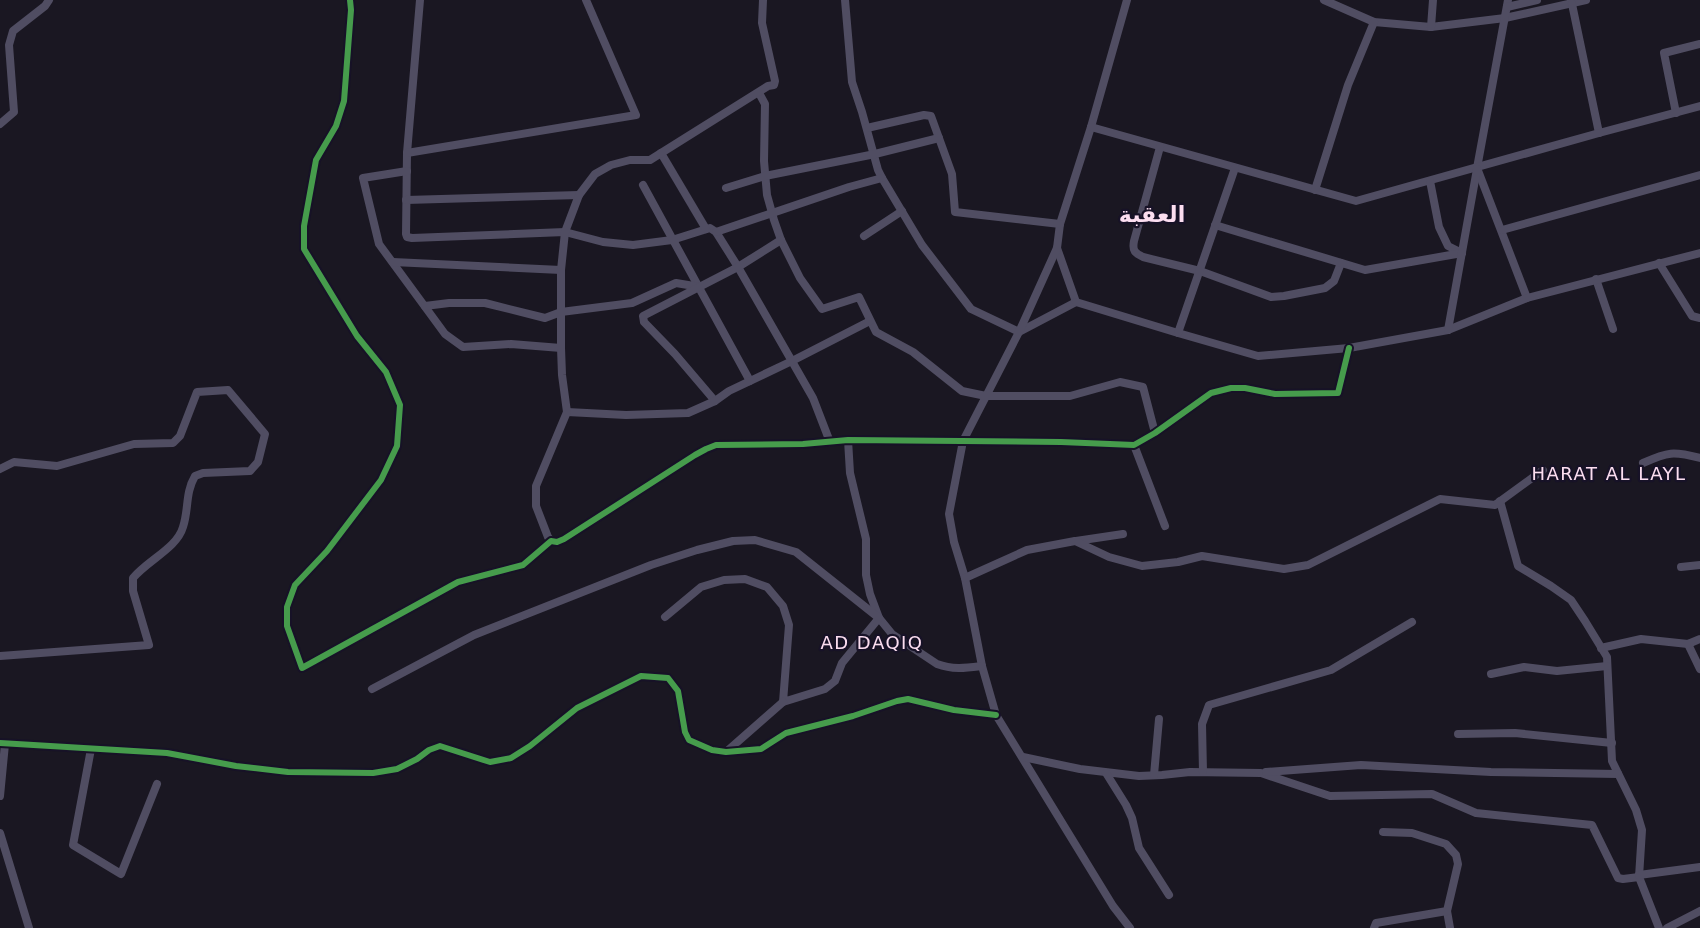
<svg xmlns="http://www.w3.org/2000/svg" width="1700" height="928" viewBox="0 0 1700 928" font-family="'DejaVu Sans',Vazirmatn,sans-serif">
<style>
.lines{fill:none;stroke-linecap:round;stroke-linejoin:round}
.minor{stroke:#504d62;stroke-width:8}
.cycleway-casing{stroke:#171227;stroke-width:10}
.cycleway{stroke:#469c4c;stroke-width:6}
.labels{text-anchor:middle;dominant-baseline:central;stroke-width:4.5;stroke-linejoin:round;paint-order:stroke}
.neighbourhood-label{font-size:18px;letter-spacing:1.5px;fill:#fcdef0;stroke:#171227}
.district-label{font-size:22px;font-weight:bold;fill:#fcdef0;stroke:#171227}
</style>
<rect width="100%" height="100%" fill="#1a1722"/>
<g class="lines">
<g class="minor">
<polyline points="350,0 351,10 344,101 336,126 316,160 304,226 304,249 357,336 386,372 400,405 397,446 381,480 327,551 295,585 287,607 287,626 302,668 458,582 523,565 551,541 557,542 564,539 695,455 706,449 716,445 803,444 848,440 1061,442 1134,445 1155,433 1211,393 1231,388 1245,388 1275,394 1338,393 1349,348"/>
<polyline points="420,0 407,153 406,234 407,237 412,238 565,232 603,242 633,245 672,240 710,228 716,232 738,267 813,398 830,442"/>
<polyline points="845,0 852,82 862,112 878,170 882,178 922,245 971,309 1019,332 1076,302 1057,248"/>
<polyline points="1127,0 1091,127 1060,224 1057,248 1019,332 963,441 949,514 954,542 965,578 982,666 996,715 1113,906 1130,928"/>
<polyline points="1324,0 1374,22 1431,27 1505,18 1586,0"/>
<polyline points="1508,0 1477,168 1527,298"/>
<polyline points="1572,4 1599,133"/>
<polyline points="1507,7 1537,0"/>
<polyline points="1431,27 1433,0"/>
<polyline points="759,93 765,104 764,161 767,195 774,220 781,240 800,278 822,309 859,297 876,332 913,352 962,391 986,396 1070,396 1120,382 1143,387 1155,433"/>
<polyline points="1676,113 1664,53 1700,44"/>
<polyline points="0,124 14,112 9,45 13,31 45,6 49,0"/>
<polyline points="1091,127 1356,201 1599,133 1700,106"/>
<polyline points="867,128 924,115 931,116 952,174 955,212 1060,224"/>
<path d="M1160,147l-26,94c-2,10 1,12 9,16l57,14 71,26 13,-1 41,-8 9,-7 7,-18"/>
<polyline points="407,153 636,115 586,0"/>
<polyline points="661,153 706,229"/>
<polyline points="407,171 363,178 379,244 445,334 463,347 511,344 561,348"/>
<polyline points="1430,181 1439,227 1448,246 1462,253"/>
<polyline points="643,185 750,381"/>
<polyline points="726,188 765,176 875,154 939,138"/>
<polyline points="1315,190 1348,85 1374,22"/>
<polyline points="406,200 579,195"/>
<polyline points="1215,225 1365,270 1462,253"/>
<polyline points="1502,230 1700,175"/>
<polyline points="716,232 849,187 882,178"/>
<polyline points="864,236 902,211"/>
<polyline points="393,262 561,270"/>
<polyline points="1659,263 1692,316 1700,318"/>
<polyline points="1596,279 1613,329"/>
<polyline points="1076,302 1178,333 1258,356 1349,348 1448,330 1527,298 1700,253"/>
<polyline points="425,306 449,303 485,303 545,318 561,312 632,303 676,283 700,287"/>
<polyline points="1448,330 1477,169"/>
<polyline points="1178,333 1235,168"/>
<polyline points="715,401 675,354 644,322 643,316 738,267 781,240"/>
<polyline points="567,412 626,415 688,413 715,401 729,391 792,361 870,321"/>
<path d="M848,440l2,33 16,66v36l4,19 9,24 13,16 45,30c16,6 29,4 45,2"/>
<polyline points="1134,445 1165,526"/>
<path d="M1643,463c25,-11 30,-12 57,-5"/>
<path d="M0,469l14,-7 43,4 77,-22 39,-1 7,-7 17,-44 31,-2 37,44 -7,28 -8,9 -47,2 -8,3c-10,17 -6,33 -12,51 -6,21 -35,33 -50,51v13l16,54 -149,11"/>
<polyline points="1500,501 1518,566 1551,586 1571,600 1585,621 1607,657 1612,761 1636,810 1642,830 1639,877 1659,928"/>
<polyline points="551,541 548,537 536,506 536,486 567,412 562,375 561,348 561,270 565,232 579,195 595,174 611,165 630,160 650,160 768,86 774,85 775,81 762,23 763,0"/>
<polyline points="1076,541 1123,534"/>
<polyline points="1681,567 1700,565"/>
<polyline points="965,578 1027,550 1075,541 1109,557 1142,566 1178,562 1202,556 1284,569 1308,565 1440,499 1495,505 1543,470"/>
<polyline points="1688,644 1700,669"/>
<polyline points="1601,648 1641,639 1688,644 1700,639"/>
<polyline points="1491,674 1524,667 1557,671 1607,666"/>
<polyline points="372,689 474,635 651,565 697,550 733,541 755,540 796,552 879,618 842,663 835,681 825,689 783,702 789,625 783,606 767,587 745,579 724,580 701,587 665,617"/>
<polyline points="1458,734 1515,733 1612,743"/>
<polyline points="0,743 167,753 236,766 288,772 373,773 397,769 417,759 429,750 440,746 490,762 511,758 530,746 577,708 641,676 668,678 678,691 685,732 689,740 712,750 726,752 761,749 786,733 853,716 897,701 908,699 954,710 996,715"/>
<polyline points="91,749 73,845 121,874 157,784"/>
<polyline points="726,752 783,702"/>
<polyline points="1023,757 1080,769 1139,776 1162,775 1190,772 1261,773 1330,796 1432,794 1476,813 1592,825 1618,878 1623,879 1639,877"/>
<polyline points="1203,772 1202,724 1209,705 1331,670 1412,622"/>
<polyline points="1266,772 1361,765 1491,772 1618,774"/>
<polyline points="1106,773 1126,805 1132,818 1139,848 1169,895"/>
<polyline points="1154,775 1159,719"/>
<polyline points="0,796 5,744"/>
<polyline points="0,833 29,928"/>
<polyline points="1639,875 1700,867"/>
<polyline points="1447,911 1450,928"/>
<polyline points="1374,928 1376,923 1447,911 1458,864 1456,855 1446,844 1412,833 1383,832"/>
<polyline points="1667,928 1700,911"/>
</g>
<g class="cycleway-casing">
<g id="cycleway">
<polyline points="350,0 351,10 344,101 336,126 316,160 304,226 304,249 357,336 386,372 400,405 397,446 381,480 327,551 295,585 287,607 287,626 302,668 458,582 523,565 551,541 557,542 564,539 695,455 706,449 716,445 803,444 848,440 1061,442 1134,445 1155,433 1211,393 1231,388 1245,388 1275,394 1338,393 1349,348"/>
<polyline points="0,743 167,753 236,766 288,772 373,773 397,769 417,759 429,750 440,746 490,762 511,758 530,746 577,708 641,676 668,678 678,691 685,732 689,740 712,750 726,752 761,749 786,733 853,716 897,701 908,699 954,710 996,715"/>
</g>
</g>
<use href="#cycleway" class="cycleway"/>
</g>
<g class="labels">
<g class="neighbourhood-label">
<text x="1609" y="473">HARAT AL LAYL</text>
<text x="872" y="642">AD DAQIQ</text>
</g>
<g class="district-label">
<text x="1152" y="214">العقبة</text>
</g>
</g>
</svg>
